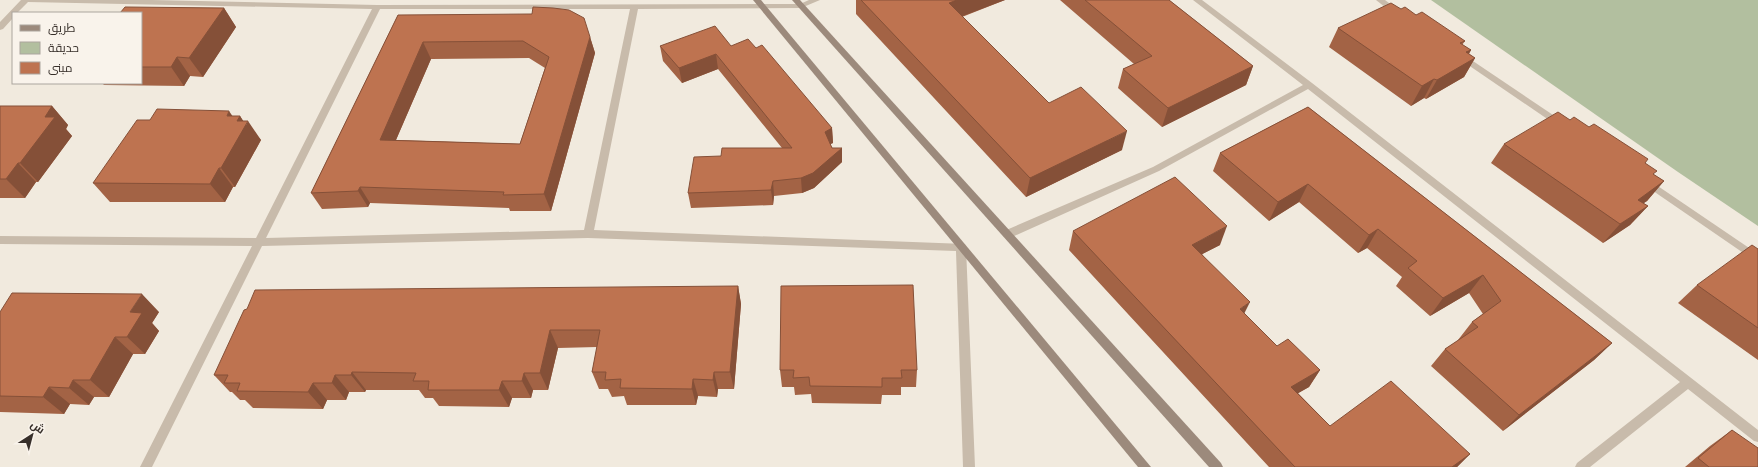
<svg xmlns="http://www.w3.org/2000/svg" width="1758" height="467" viewBox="0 0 1758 467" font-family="Figtree,Cairo,sans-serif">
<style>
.green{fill:#b2bf9f}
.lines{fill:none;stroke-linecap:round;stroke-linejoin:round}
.street{fill:#c8bbab;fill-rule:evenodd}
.secondary{fill:#9c8a7c;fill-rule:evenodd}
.wall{fill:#a36345;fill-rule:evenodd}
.shaded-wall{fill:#855038}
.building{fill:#be7350;stroke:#855038;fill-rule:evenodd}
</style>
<rect width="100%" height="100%" fill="#f1eade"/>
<polygon class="green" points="1431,0 1758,0 1758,226 1678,172"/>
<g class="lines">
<g class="street">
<path d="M21,0h131l225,5 423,-1 9,-4h11l-19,8 -163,1 -44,221 371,14 1,3 9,220h-12l-7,-216 -368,-13 -326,8 -110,221h-12l112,-221 -252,-2v-8l256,2 116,-229 -344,-7 -11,11h-4v5l-10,11 -3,1v-8zM380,9h250l-46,221 -318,8z"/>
<polygon points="1193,0 1202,0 1312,83 1758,430 1758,442 1754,441 1688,389 1590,467 1575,467 1577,463 1680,382 1308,89 1159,171 1012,237 1004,237 1003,234 1004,231 1153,167 1303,85"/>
<polygon points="1376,0 1385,0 1402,13 1401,15 1395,15"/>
<polygon points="1461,53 1565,123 1567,125 1565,127 1559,127 1458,58 1457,56 1458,54"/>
<polygon points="1646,178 1758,254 1758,263 1643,184 1641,182 1643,180"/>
</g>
<g class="secondary">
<polygon points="753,0 761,0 1151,467 1138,467"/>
<polygon points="792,0 800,0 1221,463 1223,467 1209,467"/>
</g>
</g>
<g class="wall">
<polygon points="856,0 1005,0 962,17 1049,103 1122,150 1026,197 856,14"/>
<polygon points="1060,0 1169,0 1253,66 1246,85 1162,127 1118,88 1123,69 1134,64"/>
<polygon points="224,8 236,27 203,77 190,76 184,86 104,85 102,83 141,83 141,13"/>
<polygon points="1401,9 1416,15 1465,41 1462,45 1471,50 1469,54 1475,58 1464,77 1426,99 1424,98 1411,106 1329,47 1338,28"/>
<path d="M398,15l192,22 5,16 -44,158h-41l-1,-3 -139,-5 -2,4 -46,2 -11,-16zM529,58l16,10 -25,76 -124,-4 35,-81z"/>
<polygon points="660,46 731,46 756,48 832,128 833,143 830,144 832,148 842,162 814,188 802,193 774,196 773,205 691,208 688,193 721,156 782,148 718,69 682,83 663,61"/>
<polygon points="0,106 52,106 68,125 66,129 72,136 38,182 36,182 25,198 0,198"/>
<polygon points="1308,107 1612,343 1594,360 1503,431 1431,366 1445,349 1459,340 1458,340 1472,322 1483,314 1469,293 1430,316 1396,286 1402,277 1367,248 1358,253 1299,202 1269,221 1213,171 1220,153"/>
<polygon points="233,116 240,116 243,121 261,140 235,187 233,187 225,202 110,202 93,183 150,120"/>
<polygon points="1589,127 1645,163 1654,175 1664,181 1647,201 1643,203 1648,206 1630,225 1603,243 1491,163 1504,144"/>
<polygon points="1073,231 1220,245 1202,254 1244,313 1277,346 1320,370 1309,387 1298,393 1330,426 1470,454 1457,467 1269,467 1069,250"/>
<polygon points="1758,249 1758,360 1678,303 1697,285"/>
<polygon points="738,286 741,304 734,389 718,389 717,397 698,396 696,405 627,405 624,396 612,397 608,389 599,389 592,372 597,347 558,348 548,390 533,390 531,398 512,398 509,407 439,406 433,398 425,398 419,390 366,390 365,392 349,392 346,400 327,400 323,409 253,408 245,400 240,400 232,392 230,392 214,375"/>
<polygon points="0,312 159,312 152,323 159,331 145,354 133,354 109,397 94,397 89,405 70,404 64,414 0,412"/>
<polygon points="780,370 917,370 916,387 901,387 901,395 882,395 881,404 812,403 811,394 795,395 794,387 782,387"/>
<polygon points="1732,430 1758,467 1685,467 1710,446"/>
</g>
<g class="shaded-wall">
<polygon points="957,0 1005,0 947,22 949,3"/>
<polygon points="224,8 236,27 203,77 189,58"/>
<polygon points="590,37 595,53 551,211 544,194"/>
<polygon points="423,42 431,59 389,156 380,140"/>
<polygon points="1471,50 1461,66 1475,58 1464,77 1426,99 1437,80 1466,52"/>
<polygon points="716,54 718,69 682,83 679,68"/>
<polygon points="177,57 190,76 184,86 171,67"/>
<polygon points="1253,66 1246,85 1162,127 1168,108"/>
<polygon points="1434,79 1424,98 1411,106 1422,86"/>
<polygon points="52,106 68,125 66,129 72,136 38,182 20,163 45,117"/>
<polygon points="229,111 242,130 227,116"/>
<polygon points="240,116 246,125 248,121 261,140 235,187 221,168 237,121"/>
<polygon points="832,128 833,143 826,146 825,132"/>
<polygon points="1127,131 1122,150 1026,197 1030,178"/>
<polygon points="842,148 842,162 814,188 802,193 801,178"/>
<polygon points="18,163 36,182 25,198 6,179"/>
<polygon points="219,168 233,187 225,202 210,184"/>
<polygon points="773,181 774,196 773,205 771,190"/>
<polygon points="1664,181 1647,201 1621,219 1638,200"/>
<polygon points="1308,184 1299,202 1269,221 1278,202"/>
<polygon points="360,187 370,203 368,207 358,191"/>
<polygon points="1648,206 1630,225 1603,243 1620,224"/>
<polygon points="1227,226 1220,245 1185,263 1192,245"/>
<polygon points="1378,229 1367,248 1358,253 1369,235"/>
<polygon points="1483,275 1469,293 1430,316 1443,298"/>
<polygon points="738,286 741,304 734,389 730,372"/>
<polygon points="142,294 159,312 152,323 159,331 145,354 127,337 130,312"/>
<polygon points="1250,302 1241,320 1240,309"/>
<polygon points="550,330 558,348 548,390 540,373"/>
<polygon points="115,337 133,354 109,397 90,380"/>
<polygon points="1612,343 1594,360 1503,431 1519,415"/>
<polygon points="1320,370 1309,387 1281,403 1291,387"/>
<polygon points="352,372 366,390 365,392 351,375"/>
<polygon points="714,372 718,389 717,397 713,380"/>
<polygon points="524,373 533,390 531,398 522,381"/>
<polygon points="335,375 349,392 346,400 332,383"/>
<polygon points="693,379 698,396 696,405 692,389"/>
<polygon points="73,380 94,397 89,405 69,388"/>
<polygon points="502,381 512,398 509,407 499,390"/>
<polygon points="313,383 327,400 323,409 308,392"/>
<polygon points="49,387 70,404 64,414 43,397"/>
<polygon points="1470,454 1457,467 1452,467"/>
</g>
<g class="building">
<polygon points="861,0 957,0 949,3 1049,103 1081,87 1127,131 1030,178"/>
<polygon points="1085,0 1169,0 1253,66 1168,108 1123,69 1152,56"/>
<polygon points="1391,3 1401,9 1405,7 1416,15 1422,12 1465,41 1460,43 1471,50 1466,52 1475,58 1437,80 1434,79 1422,86 1338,28"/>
<polygon points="125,7 224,8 189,58 177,57 171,67 141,67 141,13 120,13"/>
<path d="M533,7l20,1 16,2 15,8 6,19 -46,157 -41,1 1,-3 -144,-5 -2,4 -47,2 87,-178 134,-1zM523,41l26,16 -29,87 -140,-4 43,-98z"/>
<polygon points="715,26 731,46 748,39 756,48 762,45 832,128 825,132 832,148 842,148 813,173 801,178 773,181 771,190 688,193 694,157 721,156 722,148 792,148 716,54 679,68 660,46"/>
<polygon points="0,106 52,106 45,117 55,117 20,163 18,163 6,179 0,179"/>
<polygon points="1308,107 1612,343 1519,415 1445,349 1478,327 1472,322 1501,301 1483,275 1443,298 1408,268 1417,261 1378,229 1369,235 1308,184 1278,202 1220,153"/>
<polygon points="157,109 229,111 227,116 240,116 237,121 248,121 221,168 219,168 210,184 93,183 137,120 150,120"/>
<polygon points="1558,112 1570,120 1574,117 1589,127 1594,124 1648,159 1645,163 1657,171 1653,174 1664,181 1638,200 1648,206 1620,224 1504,144"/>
<polygon points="1175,177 1227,226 1192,245 1250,302 1240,309 1277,346 1288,339 1320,370 1291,387 1330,426 1391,381 1470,454 1452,467 1295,467 1073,231"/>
<polygon points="1752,245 1758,249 1758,328 1697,285"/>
<polygon points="913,285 917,370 901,370 902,378 882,378 882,387 810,386 809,377 793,378 794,370 780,370 781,286"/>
<polygon points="738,286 730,372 714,372 713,380 693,379 692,389 620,388 621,379 605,380 606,372 592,372 600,330 550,330 540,373 524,373 522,381 502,381 499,390 428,390 429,381 413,381 416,373 352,372 351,375 335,375 332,383 313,383 308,392 237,391 240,383 224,383 228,375 214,375 244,310 247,309 255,290"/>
<polygon points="12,293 142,294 130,312 142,313 127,337 115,337 90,380 73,380 69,388 49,387 43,397 0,396 0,312"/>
<polygon points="1732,430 1758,448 1758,467 1709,467 1698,458"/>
</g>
<rect x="12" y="12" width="130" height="72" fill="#f9f3eb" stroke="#aba59e"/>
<rect x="20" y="25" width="20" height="6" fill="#9c8a7c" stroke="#aba59e"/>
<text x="48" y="32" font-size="12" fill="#372f2a">طريق</text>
<rect x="20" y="42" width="20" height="12" fill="#b2bf9f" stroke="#aba59e"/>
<text x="48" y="52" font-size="12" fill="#372f2a">حديقة</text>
<rect x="20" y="62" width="20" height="12" fill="#be7350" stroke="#aba59e"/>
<text x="48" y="72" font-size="12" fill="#372f2a">مبنى</text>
<g transform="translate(32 435) rotate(36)" stroke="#f9f3eb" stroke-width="3" paint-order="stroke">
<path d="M0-3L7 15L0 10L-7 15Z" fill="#372f2a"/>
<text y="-6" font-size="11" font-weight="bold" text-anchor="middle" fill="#372f2a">ش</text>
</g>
</svg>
